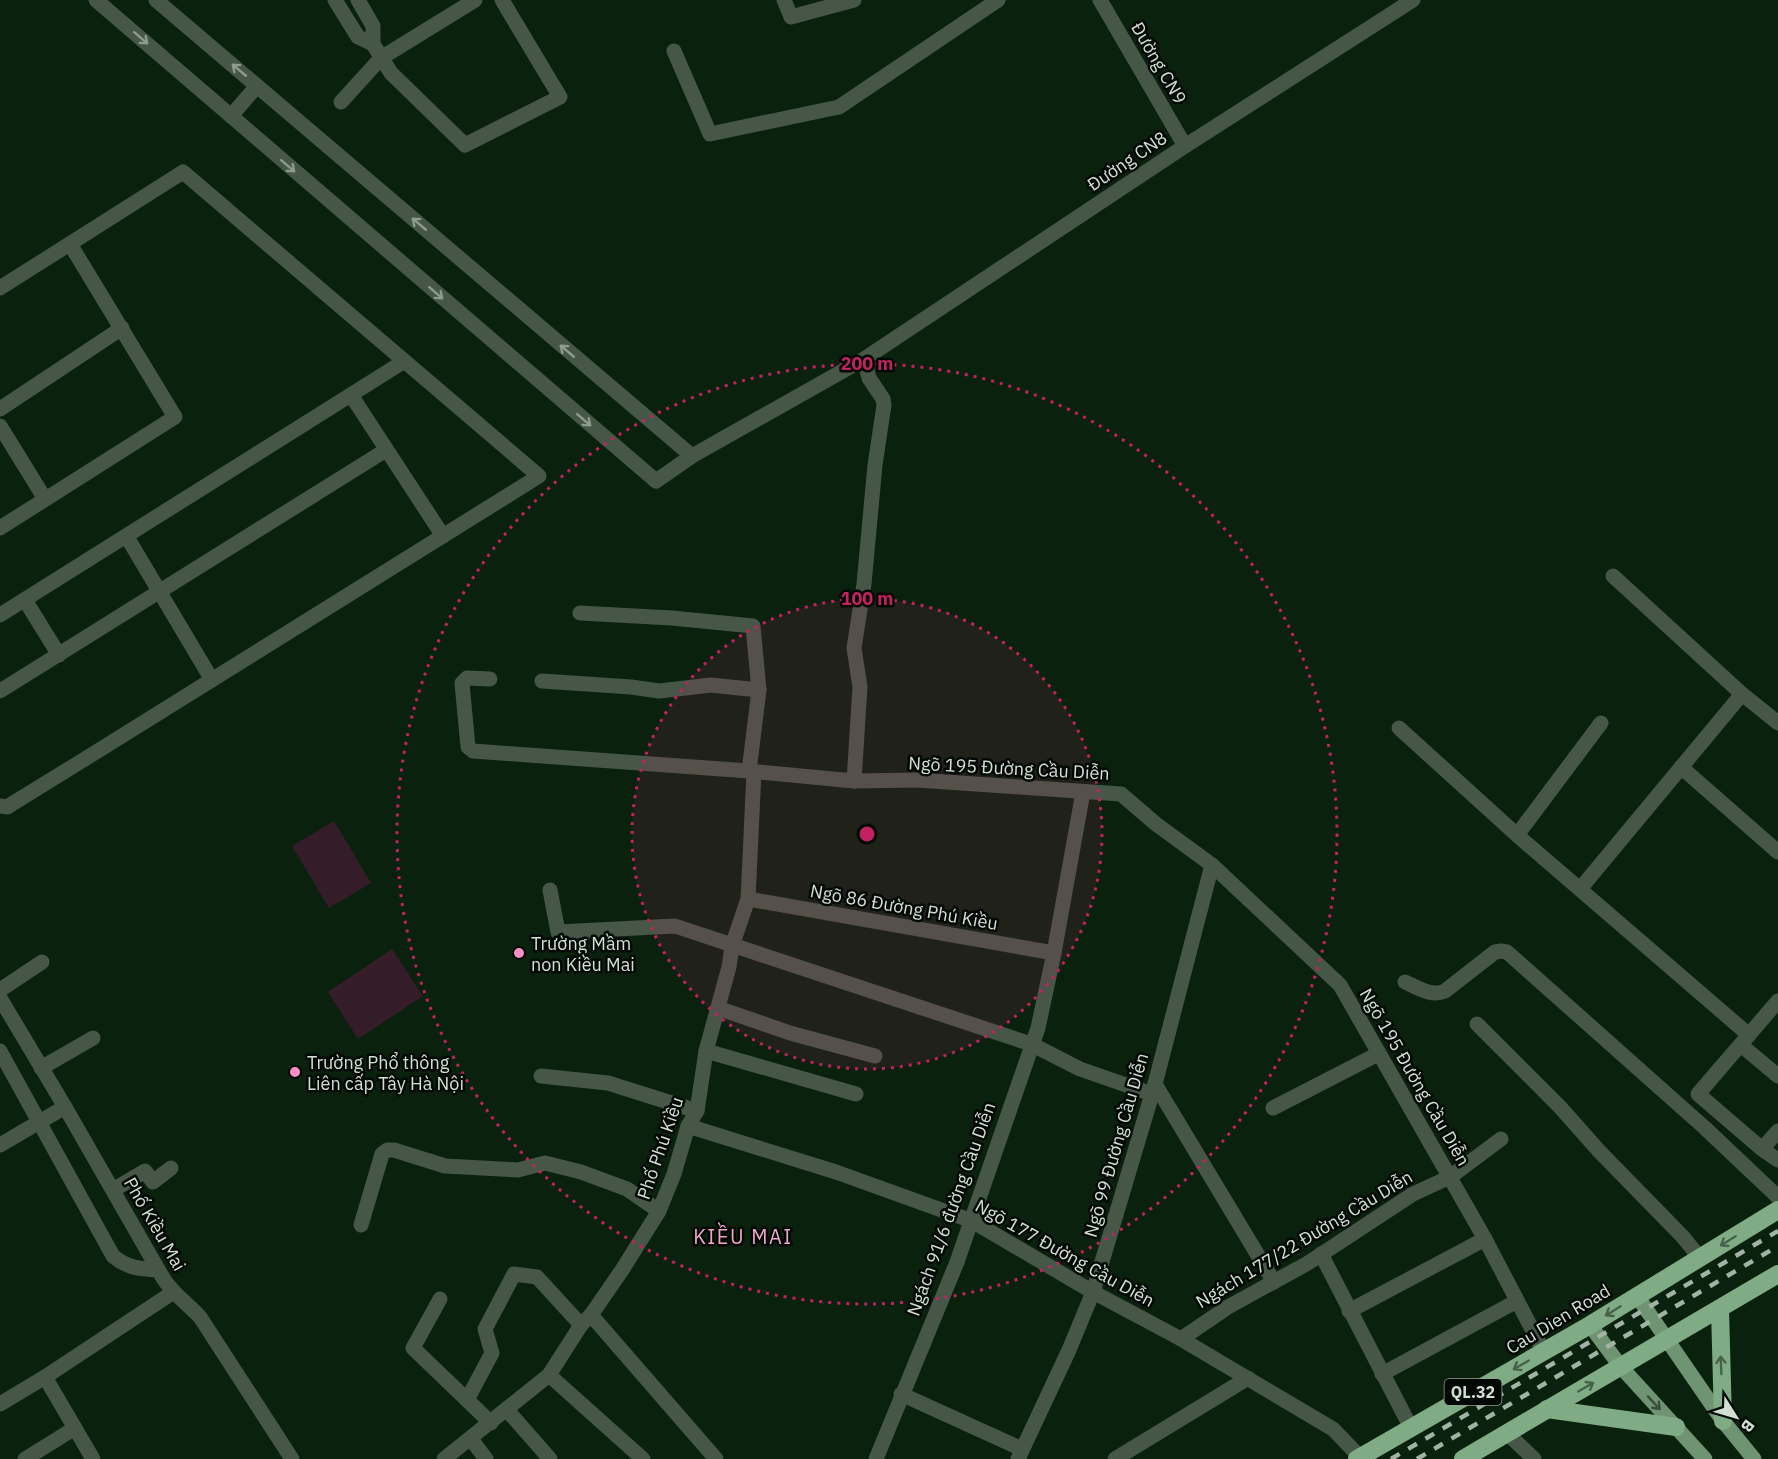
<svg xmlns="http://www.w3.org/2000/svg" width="1778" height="1459" viewBox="0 0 1778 1459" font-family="'IBM Plex Sans',sans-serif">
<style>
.green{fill:#351c29}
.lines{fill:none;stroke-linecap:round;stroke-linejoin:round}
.minor{stroke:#465747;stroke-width:15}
.major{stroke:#6f9473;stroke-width:15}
.highway{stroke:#80ac85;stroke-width:18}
.rail{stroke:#a2b2a4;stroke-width:4.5;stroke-dasharray:10 10;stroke-linecap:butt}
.oneway{stroke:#8c9c8d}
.oneway2{stroke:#47624a}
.oneway3{stroke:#384e3b}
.ring{fill:none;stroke:#c32261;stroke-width:3;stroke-dasharray:3 6}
.poi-dot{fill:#fa8fc6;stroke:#020803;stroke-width:2}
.labels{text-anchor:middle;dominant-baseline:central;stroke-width:5;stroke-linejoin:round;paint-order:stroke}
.shield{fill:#020803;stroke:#949f95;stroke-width:1.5}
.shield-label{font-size:16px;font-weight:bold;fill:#d2e0d3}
.street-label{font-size:18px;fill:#d2e0d3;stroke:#020803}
.poi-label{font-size:18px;fill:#d2e0d3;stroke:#020803;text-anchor:start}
.neighbourhood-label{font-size:20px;letter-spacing:1.5px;fill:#f1a5ca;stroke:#020803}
.centre{fill:#c32261;stroke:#020803;stroke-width:3}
.ring-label{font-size:18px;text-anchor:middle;font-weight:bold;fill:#c32261;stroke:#020803;stroke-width:5;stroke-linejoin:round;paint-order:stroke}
</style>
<rect width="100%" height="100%" fill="#0a210e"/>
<g class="green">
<polygon points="334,821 371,883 329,908 292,846"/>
<polygon points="392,949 423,996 358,1039 328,992"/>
</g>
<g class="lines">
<g class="minor">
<polyline points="96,0 656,481 692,456 864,359 1185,146 1413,0"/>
<polyline points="156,0 692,456"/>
<polyline points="335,0 358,37 373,44 373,26 358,0"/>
<polyline points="784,0 791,17 854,0"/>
<polyline points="1100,0 1185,146"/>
<polyline points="373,44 391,73 465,145 560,97 502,0"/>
<polyline points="674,51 710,134 839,107 998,0"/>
<polyline points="341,102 381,58 475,0"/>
<polyline points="231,116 257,86"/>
<polyline points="0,288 183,172 539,476 80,762 7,807 0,806"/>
<polyline points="351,395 443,536"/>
<polyline points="0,409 122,328"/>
<polyline points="0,426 45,499"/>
<polyline points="0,528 175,417 70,244"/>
<polyline points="127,537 212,680"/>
<polyline points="1613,576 1742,694 1778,723"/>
<polyline points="25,600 59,655"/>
<polyline points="580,613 672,618 753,626 759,690 749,771"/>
<polyline points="0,615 403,362"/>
<polyline points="490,679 467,678 462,683 468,747 473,751 749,771 854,781 918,780 1121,794 1156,824 1212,865 1340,985 1485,1239 1544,1352"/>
<polyline points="542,681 631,687 659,691 711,685 759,690"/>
<polyline points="0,691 386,450"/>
<polyline points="1399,728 1517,835 1749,1035"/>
<polyline points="1681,767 1778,852"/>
<polyline points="854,781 860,687 854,648 864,584 875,465 884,405 883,399 869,378 864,359"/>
<polyline points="1517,835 1601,723"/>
<polyline points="1580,889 1742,694"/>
<polyline points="550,890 558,932 675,926 1031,1044 1080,1069 1152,1094"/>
<polyline points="748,899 1054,953"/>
<path d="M1405,982c13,6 27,15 40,9l50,-39 6,-1 6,1 198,176 73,69"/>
<polyline points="0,990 42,962"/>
<path d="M0,998l65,109 98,171c10,16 24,25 37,39l92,142"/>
<polyline points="1778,1001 1698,1094 1762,1149 1778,1160"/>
<polyline points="718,1008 790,1033 875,1056"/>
<polyline points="1477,1024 1560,1107 1599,1151 1683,1237 1700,1258"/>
<polyline points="1741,1045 1778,1076"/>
<path d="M0,1051l113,205c14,12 27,13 45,14"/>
<polyline points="706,1051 856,1094"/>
<polyline points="41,1068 93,1038"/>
<polyline points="541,1076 608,1083 697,1111"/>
<polyline points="1155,1084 1274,1282"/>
<polyline points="1273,1108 1378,1054"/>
<polyline points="688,1126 836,1172 972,1221 1093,1292 1181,1339 1333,1429 1360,1457"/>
<polyline points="0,1145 65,1107"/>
<polyline points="1762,1149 1778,1131"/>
<polyline points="113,1190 145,1171 153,1182 171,1168"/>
<polyline points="361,1225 382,1154 387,1150 394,1150 445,1166 518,1170 545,1163 581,1172 627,1189 659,1211"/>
<polyline points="1321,1254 1411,1428"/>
<polyline points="440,1299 413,1348 491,1423"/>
<polyline points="1349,1311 1485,1239"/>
<polyline points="591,1315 716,1459"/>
<polyline points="1181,1339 1228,1307 1308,1263 1413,1194 1450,1177 1501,1139"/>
<polyline points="1382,1374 1517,1301"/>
<polyline points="549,1375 643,1459"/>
<polyline points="45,1377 93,1459"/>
<polyline points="901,1394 1022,1449"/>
<polyline points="467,1400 492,1353 485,1329 514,1274 537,1277 581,1325"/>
<polyline points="0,1404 45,1377 172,1293"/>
<polyline points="507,1410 550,1459"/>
<polyline points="1507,1433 1534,1459"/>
<polyline points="471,1439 486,1459"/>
<polyline points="25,1459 75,1428"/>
<polyline points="444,1459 549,1375 581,1325 591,1315 622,1270 659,1211 674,1174 688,1126 697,1111 706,1051 729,967 732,946 748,899 754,772"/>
<polyline points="876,1459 957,1262 1038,1028 1054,953 1083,792"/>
<polyline points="1018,1459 1069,1350 1093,1292 1155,1084 1212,865"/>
<polyline points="1115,1459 1248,1378"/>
</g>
<g class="major">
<polyline points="1637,1296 1723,1421 1754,1459"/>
<polyline points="1590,1325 1621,1367 1705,1459"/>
</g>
<g class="highway">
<polyline points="1720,1309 1723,1421"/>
<polyline points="1547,1409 1676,1427"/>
<polyline points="1357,1459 1590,1325 1778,1210"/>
<polyline points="1463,1459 1778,1274"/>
</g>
<g class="rail">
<polyline points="1391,1459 1778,1231"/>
<polyline points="1417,1459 1778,1246"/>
</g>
</g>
<defs><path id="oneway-shaft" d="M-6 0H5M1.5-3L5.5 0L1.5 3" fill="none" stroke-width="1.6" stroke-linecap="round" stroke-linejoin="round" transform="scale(1.5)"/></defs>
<g class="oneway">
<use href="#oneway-shaft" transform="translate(141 38) rotate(41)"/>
<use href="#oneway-shaft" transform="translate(239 70) rotate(-140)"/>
<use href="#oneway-shaft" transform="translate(288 166) rotate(41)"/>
<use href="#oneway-shaft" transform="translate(419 224) rotate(-140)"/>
<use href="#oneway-shaft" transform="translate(436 293) rotate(41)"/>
<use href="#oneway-shaft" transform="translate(567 351) rotate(-140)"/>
<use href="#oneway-shaft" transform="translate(584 420) rotate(41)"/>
</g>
<g class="oneway2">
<use href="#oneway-shaft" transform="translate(1728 1241) rotate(148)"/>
<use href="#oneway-shaft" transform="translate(1613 1311) rotate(148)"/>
<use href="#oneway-shaft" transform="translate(1521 1365) rotate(150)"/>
<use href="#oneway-shaft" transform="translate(1721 1365) rotate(-92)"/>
<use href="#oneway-shaft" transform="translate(1586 1387) rotate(-30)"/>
</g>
<use class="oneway3" href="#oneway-shaft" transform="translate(1654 1403) rotate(47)"/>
<circle cx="867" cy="834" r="235" fill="#c32261" fill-opacity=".12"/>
<g class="ring">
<circle cx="867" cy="834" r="235"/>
<circle cx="867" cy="834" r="470"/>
</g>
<g class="poi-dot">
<circle cx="519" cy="953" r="6"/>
<circle cx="295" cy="1072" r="6"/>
</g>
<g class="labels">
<rect class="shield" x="1444.5" y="1379" width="57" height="26" rx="4.5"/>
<g class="shield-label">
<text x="1473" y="1392">QL.32</text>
</g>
<g class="street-label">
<text transform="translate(1159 63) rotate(60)">Đường CN9</text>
<text transform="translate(1127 161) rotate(-34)">Đường CN8</text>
<text transform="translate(1009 768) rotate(3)">Ngõ 195 Đường Cầu Diễn</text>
<text transform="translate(904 907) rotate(10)">Ngõ 86 Đường Phú Kiều</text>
<text transform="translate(1415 1077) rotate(60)">Ngõ 195 Đường Cầu Diễn</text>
<text transform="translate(1116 1145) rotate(-74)">Ngõ 99 Đường Cầu Diễn</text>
<text transform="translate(660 1148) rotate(-71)">Phố Phú Kiều</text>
<text transform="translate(951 1209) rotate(-70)">Ngách 91/6 đường Cầu Diễn</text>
<text transform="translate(155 1224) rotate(60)">Phố Kiều Mai</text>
<text transform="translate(1304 1239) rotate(-31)">Ngách 177/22 Đường Cầu Diễn</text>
<text transform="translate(1065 1253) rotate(29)">Ngõ 177 Đường Cầu Diễn</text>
<text transform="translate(1558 1319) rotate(-31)">Cau Dien Road</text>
</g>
<g class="poi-label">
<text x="531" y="943">Trường Mầm<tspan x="531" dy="21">non Kiều Mai</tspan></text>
<text x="307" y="1062">Trường Phổ thông<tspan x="307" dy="21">Liên cấp Tây Hà Nội</tspan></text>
</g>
<g class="neighbourhood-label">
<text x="743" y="1236">KIỀU MAI</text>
</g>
</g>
<circle cx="867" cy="834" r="9" class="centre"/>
<g class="ring-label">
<text x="867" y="370">200 m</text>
<text x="867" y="605">100 m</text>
</g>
<g transform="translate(1736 1417) rotate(127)" stroke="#020803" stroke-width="4.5" paint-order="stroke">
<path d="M0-4.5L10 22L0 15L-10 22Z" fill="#d2e0d3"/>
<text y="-9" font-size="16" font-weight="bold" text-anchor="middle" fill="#d2e0d3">B</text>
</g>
</svg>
